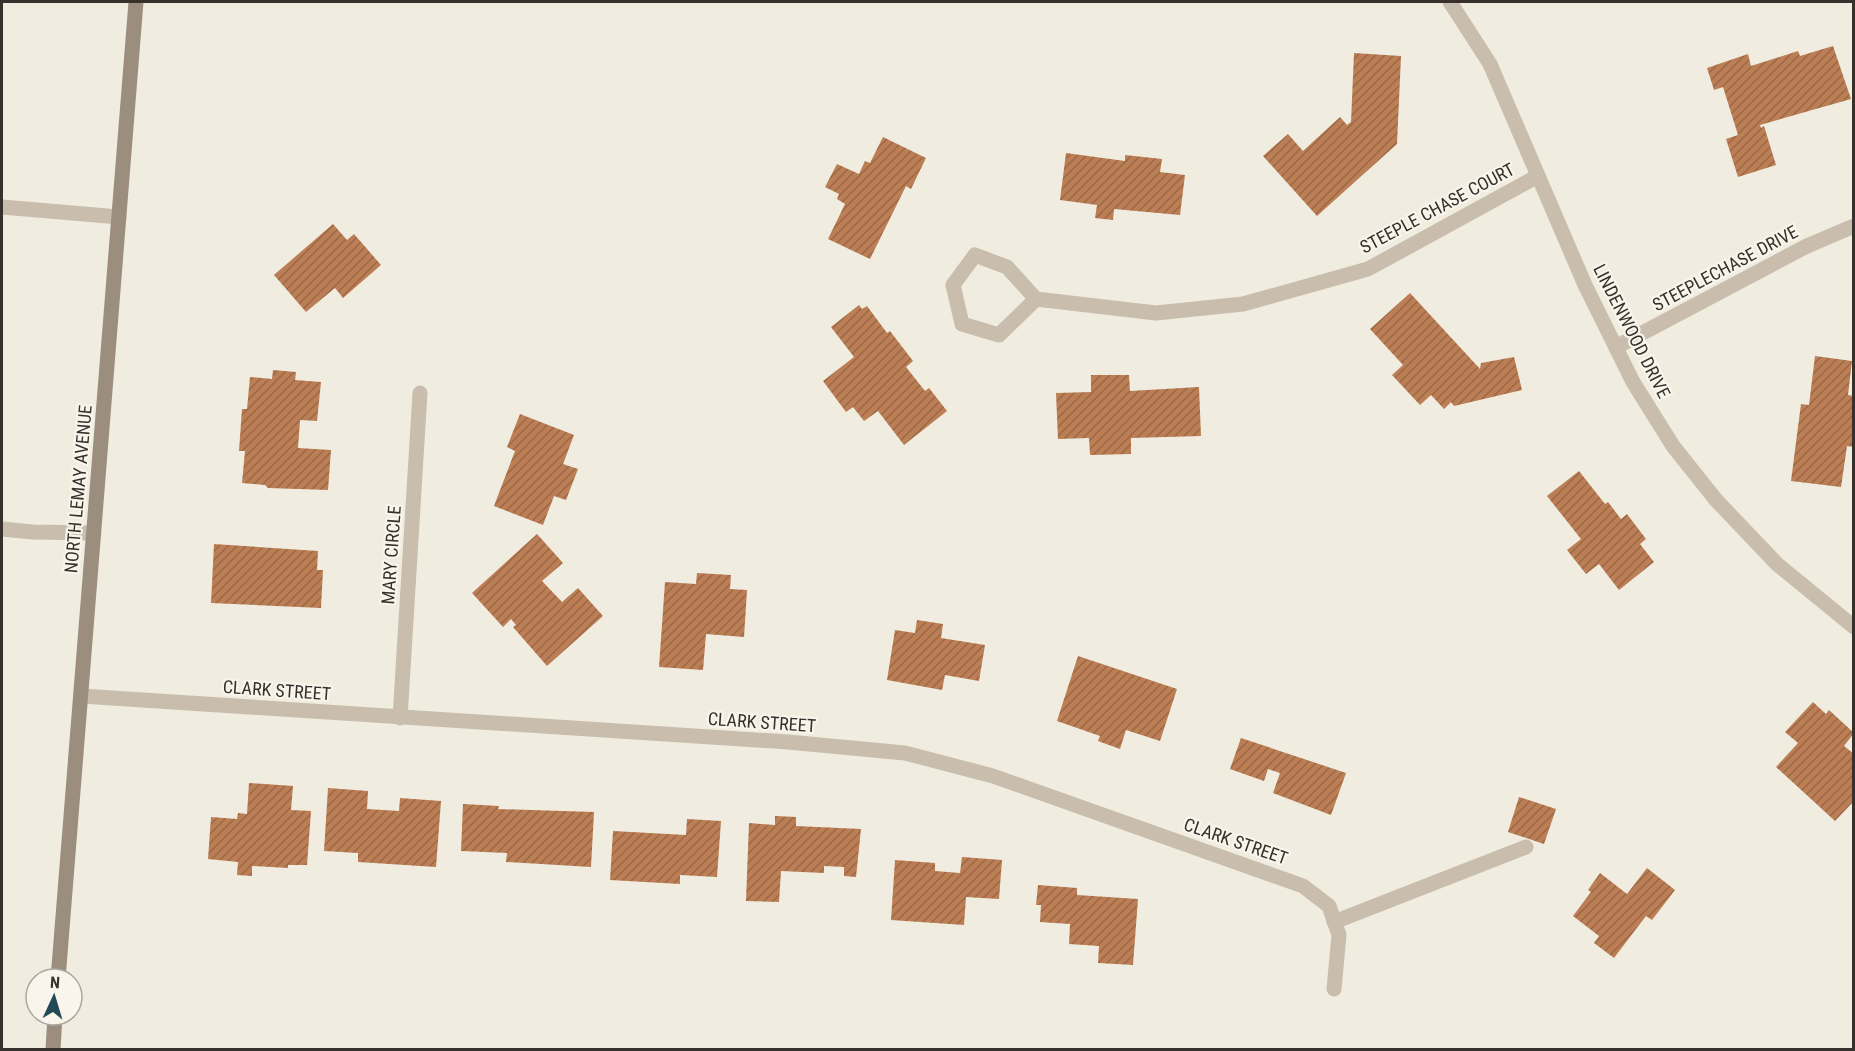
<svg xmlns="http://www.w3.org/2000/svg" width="1855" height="1051" viewBox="0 0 1855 1051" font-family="'Roboto Condensed',sans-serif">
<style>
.building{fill:url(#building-hatch)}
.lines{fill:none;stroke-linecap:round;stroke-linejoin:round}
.lane{stroke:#c9bead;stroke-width:15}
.street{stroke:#c9bead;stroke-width:15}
.secondary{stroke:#9c8e7e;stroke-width:15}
.labels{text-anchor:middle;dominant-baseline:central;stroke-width:4.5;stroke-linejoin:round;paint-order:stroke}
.street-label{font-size:18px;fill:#38312b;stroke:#f9f5ec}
</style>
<defs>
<pattern id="building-hatch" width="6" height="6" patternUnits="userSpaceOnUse" patternTransform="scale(1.5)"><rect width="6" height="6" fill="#bc7e54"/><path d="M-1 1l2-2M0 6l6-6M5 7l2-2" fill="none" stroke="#9a6846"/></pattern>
</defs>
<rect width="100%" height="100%" fill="#f1ece0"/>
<g class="building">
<polygon points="1833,46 1851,99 1760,125 1761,128 1764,126 1776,165 1738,177 1726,139 1738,135 1723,87 1714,90 1707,68 1748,54 1751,66 1798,51 1800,56"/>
<polygon points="1354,53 1401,56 1397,144 1317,216 1263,156 1288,134 1303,151 1340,117 1347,125 1351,122"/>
<polygon points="883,137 926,158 911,189 906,186 870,259 828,239 845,204 837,199 839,194 825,187 837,164 859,174 865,161 870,163"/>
<polygon points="1066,153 1125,161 1125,155 1162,159 1160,172 1185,175 1180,215 1114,209 1113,220 1095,218 1097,205 1060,200"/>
<polygon points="333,224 347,240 354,234 381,265 343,298 335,288 306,312 274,275"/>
<polygon points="1410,293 1480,369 1481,363 1514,357 1522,390 1454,406 1451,402 1444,409 1431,395 1420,405 1392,375 1403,365 1370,329"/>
<polygon points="859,305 862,309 867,306 887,333 890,331 913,361 906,367 925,391 929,388 947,411 904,445 878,411 864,421 853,407 846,412 823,381 854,357 831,327"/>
<polygon points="1815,356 1852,361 1848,395 1854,396 1854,447 1847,446 1841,487 1791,481 1801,404 1809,405"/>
<polygon points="273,370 296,372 295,380 321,382 317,421 300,420 298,448 331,450 328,490 268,488 265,485 242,483 245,451 239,451 242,409 247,409 250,377 272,379"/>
<polygon points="1091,375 1129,375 1130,391 1199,387 1201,436 1131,438 1131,454 1090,455 1089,438 1058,439 1056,393 1091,392"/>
<polygon points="520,414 574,435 563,464 578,469 566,500 554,496 543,525 494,506 515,451 507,447"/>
<polygon points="1579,471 1605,504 1608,502 1621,519 1627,514 1646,539 1640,544 1654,562 1619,590 1599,564 1586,574 1567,550 1581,539 1547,496"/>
<polygon points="537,534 563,563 542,581 562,602 578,588 603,616 547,666 513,627 516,625 511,619 503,627 472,593"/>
<polygon points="214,544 318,551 317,570 323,570 321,608 211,603"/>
<polygon points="697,573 731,575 730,589 747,590 744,637 706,634 703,670 659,667 665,582 696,584"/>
<polygon points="917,620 943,624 941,638 985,645 979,681 945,675 942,690 887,680 895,630 915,633"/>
<polygon points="1078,656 1177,689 1160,741 1126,730 1120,749 1098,741 1100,736 1057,721"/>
<polygon points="1813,702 1826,714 1829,710 1854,733 1844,746 1854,754 1854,801 1835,821 1776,767 1798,743 1785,732"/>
<polygon points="1241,738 1346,773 1331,815 1273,793 1280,773 1268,769 1264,781 1230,769"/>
<polygon points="249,783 293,786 291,810 311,811 307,865 288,865 288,868 252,866 252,876 237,875 238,862 208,859 211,817 237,819 238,813 247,814"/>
<polygon points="328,788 368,791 367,809 399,811 400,798 441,801 436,867 358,862 358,853 324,851"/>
<polygon points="1519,797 1556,809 1544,844 1508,832"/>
<polygon points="463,804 499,806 498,809 594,812 591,867 506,862 507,853 461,851"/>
<polygon points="775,816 796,817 796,826 861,829 856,877 844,876 844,867 824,866 824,873 781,871 779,902 746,901 749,823 775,825"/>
<polygon points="687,819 721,821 717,877 680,875 680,884 610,880 613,831 686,835"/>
<polygon points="962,857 1002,860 999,899 966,897 964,925 891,920 895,860 935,863 935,871 960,873"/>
<polygon points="1647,868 1675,890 1652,920 1646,916 1614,958 1594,943 1599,936 1573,916 1591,892 1588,890 1600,873 1627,894"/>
<polygon points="1038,885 1077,888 1077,895 1138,899 1133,965 1098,963 1099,946 1069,944 1070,924 1040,922 1041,905 1036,905"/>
</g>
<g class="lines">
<g class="lane">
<polyline points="2,207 119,217"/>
<polyline points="2,529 33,532 94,533"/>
<polyline points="1334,922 1526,847"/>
</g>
<g class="street">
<polyline points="1450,2 1490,64 1585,285 1633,382 1673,446 1716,500 1777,564 1854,627"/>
<polyline points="1036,299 999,335 962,324 953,285 975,255 1007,267 1036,299 1156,313 1243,304 1368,269 1538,176"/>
<polyline points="1616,347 1807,246 1854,226"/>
<polyline points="81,696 788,742 905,753 993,776 1303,886 1329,906 1339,935 1334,989"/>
<polyline points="400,718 420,393"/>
</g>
<g class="secondary">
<polyline points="58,979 136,2"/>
<polyline points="53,1050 55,1015"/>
</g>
</g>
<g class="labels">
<g class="street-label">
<text transform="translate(1437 208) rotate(-28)">STEEPLE CHASE COURT</text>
<text transform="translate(1725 268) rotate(-28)">STEEPLECHASE DRIVE</text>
<text transform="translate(1632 331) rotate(63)">LINDENWOOD DRIVE</text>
<text transform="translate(78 489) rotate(-85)">NORTH LEMAY AVENUE</text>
<text transform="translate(391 555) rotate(-86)">MARY CIRCLE</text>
<text transform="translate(277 690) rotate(4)">CLARK STREET</text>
<text transform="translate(762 722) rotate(4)">CLARK STREET</text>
<text transform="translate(1236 841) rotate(19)">CLARK STREET</text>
</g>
</g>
<rect width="1855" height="1051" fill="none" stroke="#38312b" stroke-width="6"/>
<g transform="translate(54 997) rotate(4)"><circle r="28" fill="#f9f5ec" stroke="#aca79f" stroke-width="1.5"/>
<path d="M0-4.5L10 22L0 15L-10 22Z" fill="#244a56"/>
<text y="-9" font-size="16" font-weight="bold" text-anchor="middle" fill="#38312b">N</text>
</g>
</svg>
